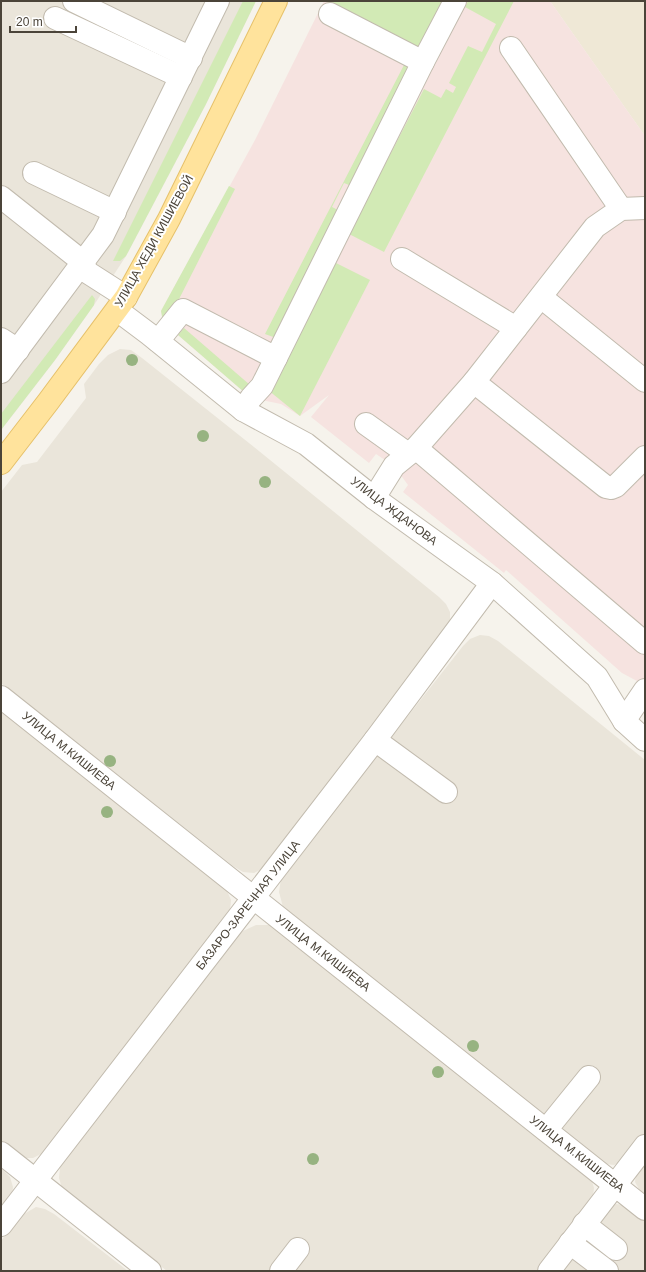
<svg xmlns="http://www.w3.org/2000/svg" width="646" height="1272" viewBox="0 0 646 1272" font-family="Helvetica,sans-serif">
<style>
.residential{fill:#eae5da}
.education{fill:#efe8d6}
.medical{fill:#f6e3e0}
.green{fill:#d2eab5}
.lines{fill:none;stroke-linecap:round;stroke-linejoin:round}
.minor-casing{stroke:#c2bbae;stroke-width:24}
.major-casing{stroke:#e6c16a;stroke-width:24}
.minor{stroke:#fff;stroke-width:22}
.major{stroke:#ffe39c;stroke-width:22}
.tree{fill:#97b381}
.labels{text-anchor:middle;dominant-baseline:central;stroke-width:4;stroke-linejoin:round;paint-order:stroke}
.street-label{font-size:12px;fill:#4b4439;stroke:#fff}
</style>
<rect width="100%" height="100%" fill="#f6f3ec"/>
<g class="residential">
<polygon points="1,1 256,1 206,104 126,256 94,305 55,360 1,430"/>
<polygon points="120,349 131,350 142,358 254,447 439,597 446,604 450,612 450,622 446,631 264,868 254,873 243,872 233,866 1,683 1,492 22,465 37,462 86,398 84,384 99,364 108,355"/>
<polygon points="480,635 489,636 498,641 645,760 645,1135 629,1155 623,1161 614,1165 606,1164 598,1160 295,919 283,907 279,892 281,879 289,867 463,646 470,639"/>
<polygon points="1,712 219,883 227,891 231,900 230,911 49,1146 41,1154 33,1158 24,1158 16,1153 1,1141"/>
<polygon points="256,925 269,925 282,932 591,1178 594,1188 593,1196 589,1204 538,1271 167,1271 70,1195 62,1188 59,1178 60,1168 65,1158 234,940 243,931"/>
<polygon points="645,1160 645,1196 639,1189 635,1182 636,1174"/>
<polygon points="1,1168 10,1177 13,1187 12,1197 1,1213"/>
<polygon points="616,1204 623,1205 631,1209 645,1220 645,1271 560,1271 608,1208"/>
<polygon points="36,1207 45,1209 54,1214 128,1271 1,1271 1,1241 19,1217"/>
</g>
<polygon class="education" points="550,1 645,1 645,136"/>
<polygon class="medical" points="324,1 550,1 645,136 645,682 637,681 622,673 506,570 504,573 403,492 408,485 394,466 376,454 369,463 311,417 329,395 300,416 281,404 251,398 163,322 161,311 255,140"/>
<g class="green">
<polygon points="243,1 256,1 206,104 126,256 120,261 113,261"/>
<polygon points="325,1 450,1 428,44 417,48"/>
<polygon points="468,1 514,1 384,252 349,234 424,89 441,98 446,89 453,93 456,87 449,83 468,46 482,52 496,24 465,7"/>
<polygon points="404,65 410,68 354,187 344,183 332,207 342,212 276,338 265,334"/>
<polygon points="229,186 235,189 176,305 163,322 161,311"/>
<polygon points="334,262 370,280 300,416 268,390"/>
<polygon points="92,295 95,299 94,305 55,360 1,430 1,414"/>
<polygon points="184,328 250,385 244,392 178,335"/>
</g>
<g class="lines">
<g class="minor-casing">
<g id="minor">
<polyline points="74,1 191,58"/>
<polyline points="330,14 423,62"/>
<polyline points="55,18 181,77"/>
<polyline points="511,48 621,209"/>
<polyline points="34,173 115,212"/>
<polyline points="1,197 83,262 87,272 126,297"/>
<polyline points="402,259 516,328"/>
<polyline points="541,297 645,381"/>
<polyline points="117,310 149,334 243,410 306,444 374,498 492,583 597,677 624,721 645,740"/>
<polyline points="1,339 18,350"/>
<polyline points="158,341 183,310 276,358"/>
<polyline points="1,372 103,235 218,1"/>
<polyline points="474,382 606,487 611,488 616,486 645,457"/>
<polyline points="243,410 251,398 262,386 423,62 455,1"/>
<polyline points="366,424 408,454"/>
<polyline points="416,448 645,643"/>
<polyline points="374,498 394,466 416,448 474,382 595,227 621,209 645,208"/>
<polyline points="1,697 645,1209"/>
<polyline points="624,721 645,690"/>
<polyline points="375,740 446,792"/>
<polyline points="546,1130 589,1077"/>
<polyline points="1,1153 150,1271"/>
<polyline points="584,1224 616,1249"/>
<polyline points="1,1225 375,740 492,583"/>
<polyline points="570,1243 607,1271"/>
<polyline points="281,1271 298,1249"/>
<polyline points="549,1271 645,1146"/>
</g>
</g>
<g class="major-casing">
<polyline id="major" points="1,463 48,402 126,297 169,219 276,1"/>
</g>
<use href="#minor" class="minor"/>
<use href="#major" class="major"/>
</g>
<g class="tree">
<circle cx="132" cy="360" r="6"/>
<circle cx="203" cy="436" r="6"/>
<circle cx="265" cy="482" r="6"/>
<circle cx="110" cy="761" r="6"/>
<circle cx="107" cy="812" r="6"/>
<circle cx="473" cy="1046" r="6"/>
<circle cx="438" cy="1072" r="6"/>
<circle cx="313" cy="1159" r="6"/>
</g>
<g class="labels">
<g class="street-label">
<text transform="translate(154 241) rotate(-61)">УЛИЦА ХЕДИ КИШИЕВОЙ</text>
<text transform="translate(394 511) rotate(37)">УЛИЦА ЖДАНОВА</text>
<text transform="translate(69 751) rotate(39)">УЛИЦА М.КИШИЕВА</text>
<text transform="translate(248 905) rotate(-52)">БАЗАРО-ЗАРЕЧНАЯ УЛИЦА</text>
<text transform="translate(323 953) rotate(38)">УЛИЦА М.КИШИЕВА</text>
<text transform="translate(577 1154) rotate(38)">УЛИЦА М.КИШИЕВА</text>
</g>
</g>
<rect width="646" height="1272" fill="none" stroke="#4b4439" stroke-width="4"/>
<path d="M10 26v6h66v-6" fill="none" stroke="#4b4439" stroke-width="2"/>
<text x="16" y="26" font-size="12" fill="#4b4439" stroke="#ffffff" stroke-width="3" paint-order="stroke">20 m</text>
</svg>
